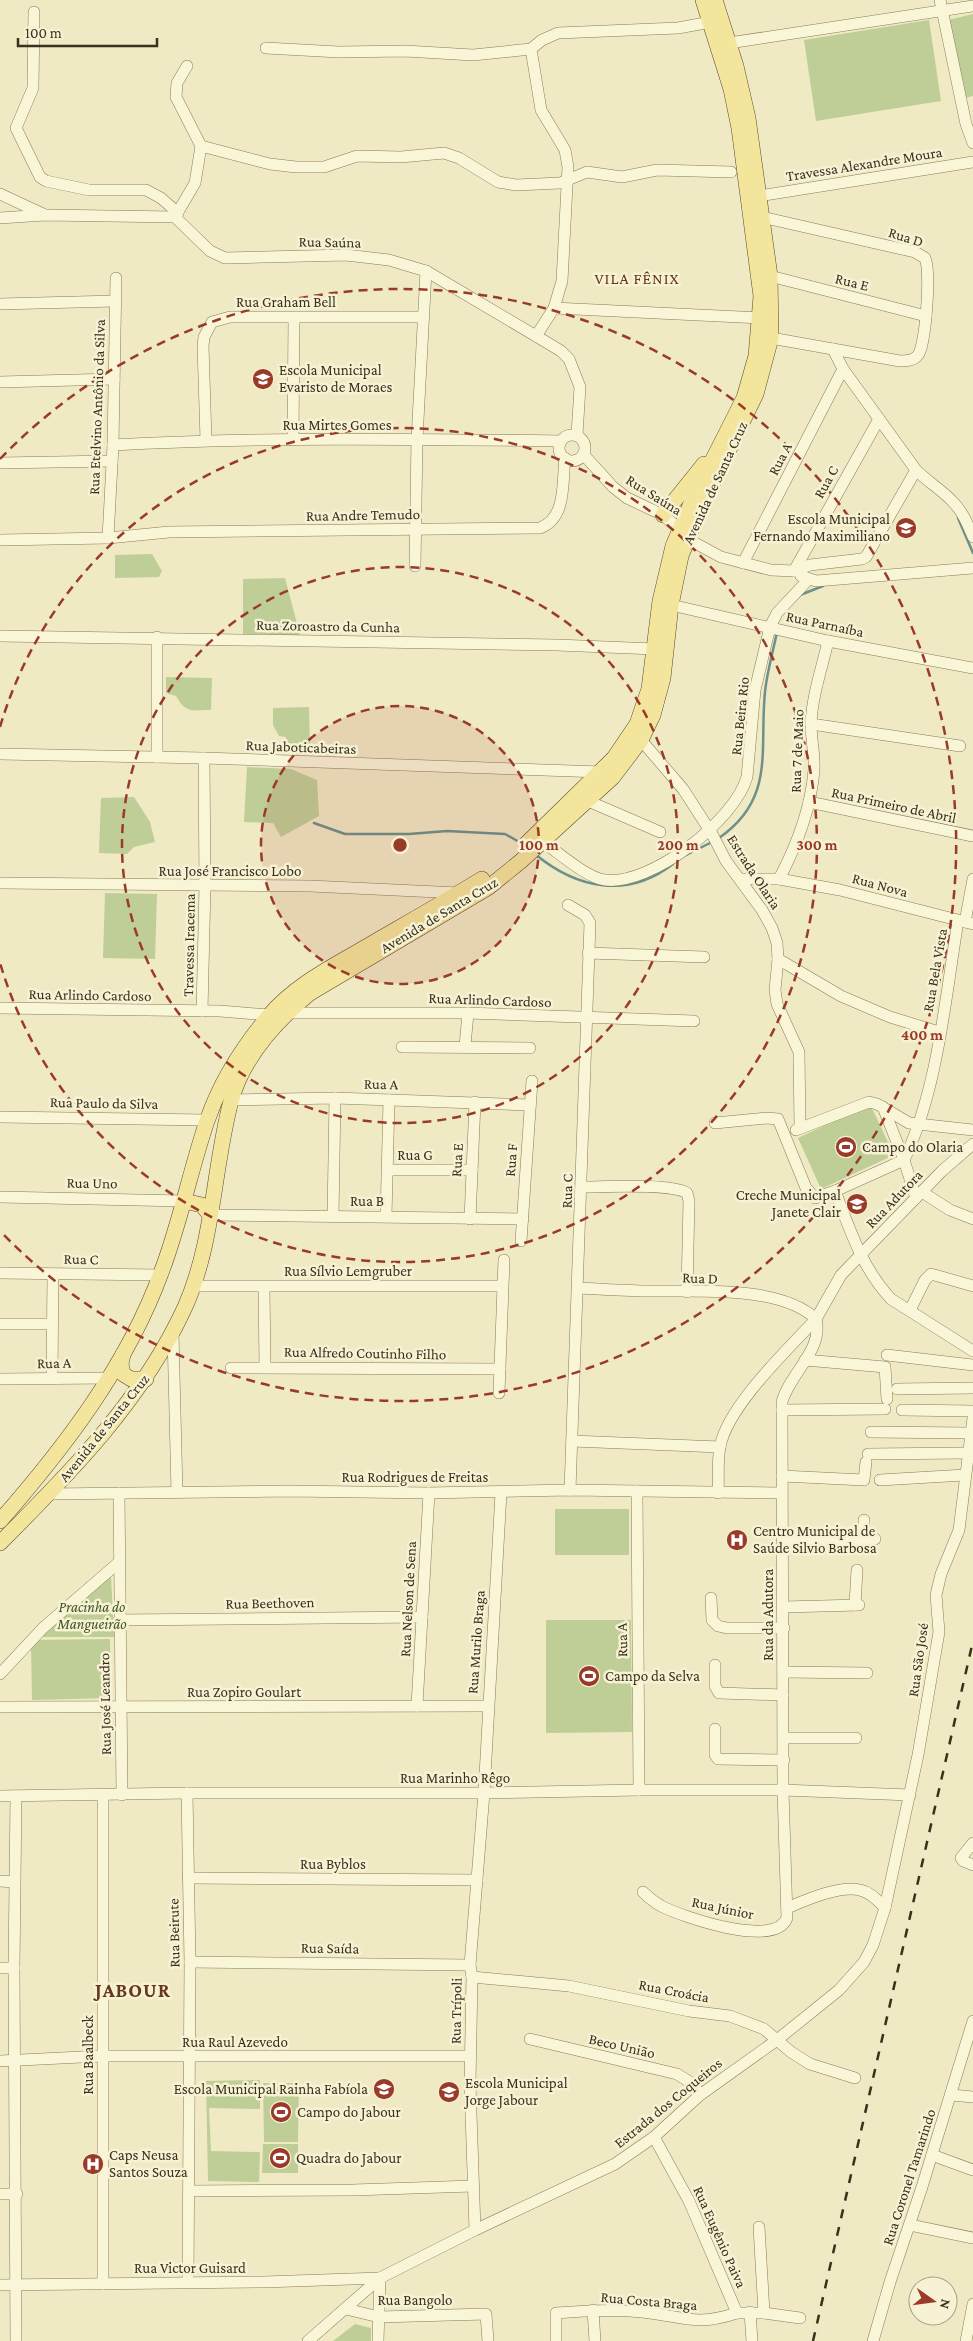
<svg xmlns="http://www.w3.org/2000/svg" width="973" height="2341" viewBox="0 0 973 2341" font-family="'Crimson Pro',serif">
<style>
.green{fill:#bfce97}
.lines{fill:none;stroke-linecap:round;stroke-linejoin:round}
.stream{stroke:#6c918d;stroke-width:2.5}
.minor-casing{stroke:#8a7b5a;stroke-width:12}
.major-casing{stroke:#58482e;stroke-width:16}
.minor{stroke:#f9f5d7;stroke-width:11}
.major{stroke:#f3e59b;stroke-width:15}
.rail{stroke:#3a301e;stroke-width:2.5;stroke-dasharray:9 9;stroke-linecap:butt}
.ring{fill:none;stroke:#9a3a28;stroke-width:2.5;stroke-dasharray:9 6}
.labels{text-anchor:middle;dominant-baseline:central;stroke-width:5;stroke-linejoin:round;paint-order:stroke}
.street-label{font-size:15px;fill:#3a301e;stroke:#f6f2d3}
.poi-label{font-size:15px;fill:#3a301e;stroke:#f6f2d3;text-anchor:start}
.park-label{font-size:15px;font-style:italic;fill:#425724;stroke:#f6f2d3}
.neighbourhood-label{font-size:16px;letter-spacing:1px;fill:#67381d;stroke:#f6f2d3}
.district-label{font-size:20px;font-weight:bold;letter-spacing:1px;fill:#67381d;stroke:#f6f2d3}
.centre{fill:#9a3a28;stroke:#f6f2d3;stroke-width:2.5}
.ring-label{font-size:15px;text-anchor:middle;font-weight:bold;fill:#9a3a28;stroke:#f6f2d3;stroke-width:5;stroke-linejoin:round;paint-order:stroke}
</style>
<rect width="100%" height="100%" fill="#efe9c4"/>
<g class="green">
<polygon points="973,14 973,96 964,98 948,20"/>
<polygon points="929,20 941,101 816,121 804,40"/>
<polygon points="152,554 162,571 159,577 115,578 115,555"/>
<polygon points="285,578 300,635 243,635 243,579"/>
<path d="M166,677l46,1 -1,32c-19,0 -25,4 -35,-14l-10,-3z"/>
<polygon points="309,707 310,749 298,749 284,755 286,737 279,736 273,725 273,708"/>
<polygon points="247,767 291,769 317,780 319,816 281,837 273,823 244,822"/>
<polygon points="134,797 150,822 155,842 134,847 127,854 99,853 101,798"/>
<polygon points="105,893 157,894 155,959 103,958"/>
<polygon points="870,1104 894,1155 821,1189 798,1138"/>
<rect x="555" y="1509" width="74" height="46"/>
<polygon points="111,1576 114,1637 37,1637"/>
<polygon points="546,1620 631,1620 632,1732 546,1733"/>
<polygon points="110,1639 111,1698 32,1700 31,1640"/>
<polygon points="260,2080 260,2109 209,2108 211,2151 260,2152 259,2182 208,2181 206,2081"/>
<polygon points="263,2083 299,2083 298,2142 264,2142"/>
<polygon points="263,2144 298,2144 298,2173 262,2173"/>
<polygon points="355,2324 371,2328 371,2341 333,2341"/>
</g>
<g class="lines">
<g class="stream">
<polyline points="958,518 973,553"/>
<polyline points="800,595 823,586"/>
<polyline points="314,823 345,834 409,834 447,831 505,834 521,843"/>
<path d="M719,838c57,-39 40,-89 46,-146 2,-20 8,-40 12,-60"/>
<path d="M535,854c42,35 93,45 138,10"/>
<polyline points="686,855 712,842"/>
</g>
<g class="minor-casing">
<g id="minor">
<polyline points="940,0 966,124 973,143"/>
<polyline points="34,12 33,88 16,128 40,177 46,181 89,190 146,190 161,198 178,213"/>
<polyline points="729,43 973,6"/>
<polyline points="266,48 339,52 405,51 473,55 531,49 542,40 558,33 678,28 711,22"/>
<polyline points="531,49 541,110 565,150 568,167 562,281 554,308 536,336"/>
<polyline points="201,146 270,164 296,167 324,167 357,156 401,157 444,153 459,158 498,182 516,185 560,183 587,172 622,177 657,170 731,172"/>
<polyline points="0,194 43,214"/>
<polyline points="759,196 973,162"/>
<polyline points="175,217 195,183 201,146 176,97 177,83 187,66"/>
<path d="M762,217l153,35 10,6c6,13 1,86 -7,97 -4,6 -12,6 -18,6l-129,-23"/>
<polyline points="0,218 45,215 175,217 210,251 225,258 346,255 389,260 426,271 536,336 561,351 569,359 580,387 577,435"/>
<polyline points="770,276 926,316"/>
<polyline points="0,304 115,301"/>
<polyline points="554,308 761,318"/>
<path d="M833,349l10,20 73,101c12,12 26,20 37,32 10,10 15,23 20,35"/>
<polyline points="0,382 114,379"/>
<circle cx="572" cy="448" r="13"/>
<polyline points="206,440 203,346 204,337 212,322 230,317 422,317"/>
<polyline points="293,440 294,318"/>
<path d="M113,445c149,-8 298,-6 448,-4"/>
<polyline points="584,455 613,487 627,498 663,515 695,543 721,557 771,570 794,571 810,565 862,559 866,557 916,470"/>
<polyline points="0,463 112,461"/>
<polyline points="108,538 113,445 116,278"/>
<path d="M0,540l108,-2 61,-6 371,-4c27,-10 22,-46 25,-70"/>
<polyline points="743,563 843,369"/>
<polyline points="415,566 417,439 426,271"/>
<polyline points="794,571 879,419"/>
<polyline points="801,576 816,581 973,568"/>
<polyline points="671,605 828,641 973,668"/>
<polyline points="0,636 557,645 655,649"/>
<polyline points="811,724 960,746"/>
<polyline points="641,740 683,789 712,834 726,861 762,910 772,928 777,943 778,959 775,990 777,1004 799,1052 800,1127"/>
<polyline points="0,754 204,758 601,772"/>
<polyline points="157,757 157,637"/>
<polyline points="588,801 660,832"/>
<polyline points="809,802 973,836"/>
<path d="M543,842c16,11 44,36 62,38 46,6 130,-60 142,-103l8,-87 15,-63 7,-14 31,-33"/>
<path d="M740,879h39c18,-34 32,-70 35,-109 1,-15 -3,-31 -3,-46 1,-28 11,-56 17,-83"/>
<polyline points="779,879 840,890 973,924"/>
<polyline points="0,883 310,886 459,893"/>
<polyline points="568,905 585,915 590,923 570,1490"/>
<polyline points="965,922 973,879"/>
<polyline points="588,953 704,957"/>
<polyline points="778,959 841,996 890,1017 939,1032"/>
<polyline points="0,1008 220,1011 269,1015"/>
<polyline points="202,1011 205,886 204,758"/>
<polyline points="285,1013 468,1013 694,1021"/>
<polyline points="465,1046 468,1013"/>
<polyline points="402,1047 530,1048"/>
<polyline points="231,1100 335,1098 530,1105"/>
<polyline points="883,1107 904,1160 916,1198"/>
<polyline points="0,1117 207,1120"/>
<polyline points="715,1123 767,1118 778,1119 806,1188 815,1198 835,1191 904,1160"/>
<polyline points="796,1130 869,1102 877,1104 909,1123 973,1130"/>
<path d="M904,1160c34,-71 41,-161 54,-239"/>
<polyline points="389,1170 472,1170"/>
<path d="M582,1187c22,0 89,-4 105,6l2,8 -2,91"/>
<path d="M835,1191c15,39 27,77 56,108l82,52"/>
<polyline points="922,1192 950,1210 973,1219"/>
<polyline points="0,1197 184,1201"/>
<polyline points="210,1215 523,1219"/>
<polyline points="333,1216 335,1098"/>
<polyline points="386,1216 389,1100"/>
<polyline points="470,1219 475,1102"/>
<polyline points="521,1241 532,1081"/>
<polyline points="0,1273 161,1275"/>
<polyline points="193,1286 502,1286"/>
<polyline points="264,1287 265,1367"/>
<path d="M578,1288c24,1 49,3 73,3 47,1 129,-6 165,28 -28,30 -89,88 -96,128 -3,15 -1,31 -2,46"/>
<polyline points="910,1310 925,1280 931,1274 973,1286"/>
<polyline points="0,1324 51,1324"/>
<polyline points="173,1334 177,1492"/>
<polyline points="887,1355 973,1365"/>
<polyline points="805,1360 885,1367 887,1399"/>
<polyline points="231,1368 500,1369"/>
<polyline points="52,1378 53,1274"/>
<polyline points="0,1379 108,1378"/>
<polyline points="897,1389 973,1388"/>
<polyline points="499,1393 504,1260"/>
<polyline points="782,1410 885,1409"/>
<polyline points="902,1410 973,1411"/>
<polyline points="871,1432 970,1433"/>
<polyline points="572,1441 720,1447"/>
<polyline points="868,1454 967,1453"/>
<polyline points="782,1476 864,1480 866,1462"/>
<polyline points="880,1480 965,1475"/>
<polyline points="637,1491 639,1790"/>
<polyline points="119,1493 122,1795"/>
<polyline points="49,1494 290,1491 429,1493 570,1490 781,1493"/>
<polyline points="864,1539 864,1520"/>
<polyline points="783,1541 875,1539"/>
<polyline points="711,1598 712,1620 718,1626 727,1628 784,1628"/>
<polyline points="855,1605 857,1570"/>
<polyline points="784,1607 859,1605"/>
<polyline points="119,1620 422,1617"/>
<polyline points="715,1665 715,1686 719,1693 783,1695"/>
<polyline points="783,1672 867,1673"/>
<polyline points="0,1674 43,1628 118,1563"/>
<polyline points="417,1706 429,1493"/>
<polyline points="0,1707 488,1706"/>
<polyline points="715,1729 715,1755 718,1759 784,1760"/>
<polyline points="784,1738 856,1738"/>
<polyline points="187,1793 190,1962 188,2282"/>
<polyline points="0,1796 187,1793 484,1793 639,1790 783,1790 910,1795"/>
<polyline points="16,1796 14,1968 16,2341"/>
<polyline points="103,1796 103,2284"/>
<polyline points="973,1843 961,1858 963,1861 973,1865"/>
<polyline points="188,1878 477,1880"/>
<polyline points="0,1881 14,1882"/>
<path d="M643,1892c6,6 11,10 18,14 22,11 114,43 126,12l-4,-128 -1,-388c7,-28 42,-52 34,-83l25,-44 101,-104 31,-27"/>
<path d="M787,1908c19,-8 53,-23 73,-18 10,2 18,10 25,18"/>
<polyline points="190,1962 470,1965"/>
<polyline points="0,1968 14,1968"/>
<polyline points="472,1977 569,1986 689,2011 730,2016 764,2029 791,2052 810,2064 855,2078"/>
<polyline points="530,2039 677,2074 693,2084 700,2095"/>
<polyline points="0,2061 102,2056 470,2056"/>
<polyline points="952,2095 973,2097"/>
<polyline points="654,2137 689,2201 737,2313 764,2313 759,2227"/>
<polyline points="932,2155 973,2170"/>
<polyline points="190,2191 353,2190 473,2186"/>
<polyline points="0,2194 17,2194"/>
<polyline points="910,2225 973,2238"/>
<polyline points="475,2230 470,2084 472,1977 470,1965 484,1793 501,1493"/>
<polyline points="0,2285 264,2282 380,2278"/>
<polyline points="346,2309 379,2317 486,2314 488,2341"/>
<polyline points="593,2310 595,2341"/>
<polyline points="750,2312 752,2341"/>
<polyline points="764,2313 800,2318"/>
<polyline points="308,2341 380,2278 475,2230 615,2164 654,2137 700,2095 777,2040 839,1990 864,1962 873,1945 885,1908 918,1755 939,1632 936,1595 941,1574 959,1530 973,1418"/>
<polyline points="378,2341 380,2278"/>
<path d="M556,2341v-28c28,-2 57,-4 86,-1 41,4 52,15 95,1"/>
<polyline points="873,2341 890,2282 922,2187 973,2021"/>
<polyline points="966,2341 973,2304"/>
</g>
</g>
<g class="major-casing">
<g id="major">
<polyline points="663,515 704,464"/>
<polyline points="527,843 614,758 637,724 649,689 660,601 673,546 692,501 744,398 756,356 761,296 739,128 731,89 703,0"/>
<polyline points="184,1201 202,1205 210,1215"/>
<polyline points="123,1354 121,1364 123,1374 131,1379 146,1379"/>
<path d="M0,1521c64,-73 127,-155 161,-248 19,-49 29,-102 46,-152 13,-38 35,-73 61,-104 24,-29 59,-48 91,-66 41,-24 82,-47 123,-72"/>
<path d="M0,1543c71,-71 143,-144 185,-236 29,-65 28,-138 46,-206 12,-44 45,-80 79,-108l179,-106 32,-26 92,-84 28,-37 12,-25 10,-37 8,-73 10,-49 17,-43 58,-119 15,-56 -1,-62 -22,-158 -12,-52 -21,-66"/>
</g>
</g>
<use href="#minor" class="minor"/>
<use href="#major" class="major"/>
<polyline class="rail" points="813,2341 973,1641"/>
</g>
<circle cx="400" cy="845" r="139" fill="#9a3a28" fill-opacity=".12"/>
<g class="ring">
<circle cx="400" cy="845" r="139"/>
<circle cx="400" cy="845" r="278"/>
<path d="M0 727A417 417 0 1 1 0 963"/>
<path d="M0 459A556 556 0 1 1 0 1231"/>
</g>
<defs>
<g id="school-disc" transform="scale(1.125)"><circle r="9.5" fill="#9a3a28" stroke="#f6f2d3"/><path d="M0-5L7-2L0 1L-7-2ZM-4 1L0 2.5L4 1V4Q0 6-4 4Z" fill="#fff"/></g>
<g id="stadium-disc" transform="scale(1.125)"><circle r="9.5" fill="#9a3a28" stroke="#f6f2d3"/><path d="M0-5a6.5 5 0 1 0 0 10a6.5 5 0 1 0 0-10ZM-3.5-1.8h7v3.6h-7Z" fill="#fff"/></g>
<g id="hospital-disc" transform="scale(1.125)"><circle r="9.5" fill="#9a3a28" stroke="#f6f2d3"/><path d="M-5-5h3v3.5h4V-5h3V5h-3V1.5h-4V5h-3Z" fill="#fff"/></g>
</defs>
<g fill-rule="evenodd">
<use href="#school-disc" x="263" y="379"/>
<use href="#school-disc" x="906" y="528"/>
<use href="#stadium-disc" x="846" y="1147"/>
<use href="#school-disc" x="857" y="1204"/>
<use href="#hospital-disc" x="737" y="1540"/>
<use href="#stadium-disc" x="589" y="1676"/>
<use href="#school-disc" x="384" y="2089"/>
<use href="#school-disc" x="449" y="2092"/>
<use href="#stadium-disc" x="281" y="2112"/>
<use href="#stadium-disc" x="280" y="2158"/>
<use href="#hospital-disc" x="93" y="2164"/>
</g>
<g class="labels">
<g class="street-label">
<text transform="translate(864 164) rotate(-9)">Travessa Alexandre Moura</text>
<text transform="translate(906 237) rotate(17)">Rua D</text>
<text transform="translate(330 242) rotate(1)">Rua Saúna</text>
<text transform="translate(852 282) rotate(14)">Rua E</text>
<text x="286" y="302">Rua Graham Bell</text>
<text transform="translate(97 407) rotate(-88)">Rua Etelvino Antônio da Silva</text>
<text x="337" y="425">Rua Mirtes Gomes</text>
<text transform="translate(780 459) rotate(-63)">Rua A</text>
<text transform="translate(826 482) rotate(-61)">Rua C</text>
<text transform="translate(715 483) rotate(-65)">Avenida de Santa Cruz</text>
<text transform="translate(654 495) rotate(32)">Rua Saúna</text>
<text transform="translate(363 515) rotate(-1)">Rua Andre Temudo</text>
<text transform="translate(825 624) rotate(12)">Rua Parnaíba</text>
<text transform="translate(328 626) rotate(1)">Rua Zoroastro da Cunha</text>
<text transform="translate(740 716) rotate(-84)">Rua Beira Rio</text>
<text transform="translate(301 747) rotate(2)">Rua Jaboticabeiras</text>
<text transform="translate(797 751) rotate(-88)">Rua 7 de Maio</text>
<text transform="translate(894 805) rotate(12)">Rua Primeiro de Abril</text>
<text x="230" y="871">Rua José Francisco Lobo</text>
<text transform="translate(754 872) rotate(57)">Estrada Olaria</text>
<text transform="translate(880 885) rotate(15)">Rua Nova</text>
<text transform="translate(439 915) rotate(-31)">Avenida de Santa Cruz</text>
<text transform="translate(189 945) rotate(-89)">Travessa Iracema</text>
<text transform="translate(935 970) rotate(-80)">Rua Bela Vista</text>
<text transform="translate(90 995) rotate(1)">Rua Arlindo Cardoso</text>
<text transform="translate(490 1000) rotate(2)">Rua Arlindo Cardoso</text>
<text transform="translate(381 1084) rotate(1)">Rua A</text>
<text transform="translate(104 1103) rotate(1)">Rua Paulo da Silva</text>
<text x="415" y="1155">Rua G</text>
<text transform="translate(457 1160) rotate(-87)">Rua E</text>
<text transform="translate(511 1160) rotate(-86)">Rua F</text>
<text transform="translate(92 1183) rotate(1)">Rua Uno</text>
<text transform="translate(567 1191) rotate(-88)">Rua C</text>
<text transform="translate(894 1199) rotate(-46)">Rua Adutora</text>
<text x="367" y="1201">Rua B</text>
<text transform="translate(81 1259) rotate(1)">Rua C</text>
<text x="348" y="1271">Rua Sílvio Lemgruber</text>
<text transform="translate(700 1278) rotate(2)">Rua D</text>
<text transform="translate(365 1353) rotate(1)">Rua Alfredo Coutinho Filho</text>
<text transform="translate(54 1363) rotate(-1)">Rua A</text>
<text transform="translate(104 1428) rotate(-51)">Avenida de Santa Cruz</text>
<text x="415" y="1477">Rua Rodrigues de Freitas</text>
<text transform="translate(408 1599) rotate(-87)">Rua Nelson de Sena</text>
<text transform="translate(270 1603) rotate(-1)">Rua Beethoven</text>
<text transform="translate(768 1615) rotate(-90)">Rua da Adutora</text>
<text transform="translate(622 1640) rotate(-91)">Rua A</text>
<text transform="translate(476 1642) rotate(-86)">Rua Murilo Braga</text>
<text transform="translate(918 1660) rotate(-82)">Rua São José</text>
<text x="244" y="1692">Rua Zopiro Goulart</text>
<text transform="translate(105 1704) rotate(-91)">Rua José Leandro</text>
<text x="455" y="1778">Rua Marinho Rêgo</text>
<text x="333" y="1864">Rua Byblos</text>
<text transform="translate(723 1908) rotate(12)">Rua Júnior</text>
<text transform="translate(174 1933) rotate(-91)">Rua Beirute</text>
<text transform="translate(330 1948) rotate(1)">Rua Saída</text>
<text transform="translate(674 1991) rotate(11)">Rua Croácia</text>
<text transform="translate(456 2011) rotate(-89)">Rua Trípoli</text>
<text x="235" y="2042">Rua Raul Azevedo</text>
<text transform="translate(622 2046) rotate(13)">Beco União</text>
<text transform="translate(88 2055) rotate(-90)">Rua Baalbeck</text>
<text transform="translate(668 2103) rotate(-39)">Estrada dos Coqueiros</text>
<text transform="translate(909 2177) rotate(-72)">Rua Coronel Tamarindo</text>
<text transform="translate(720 2237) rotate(66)">Rua Eugênio Paiva</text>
<text x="190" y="2268">Rua Victor Guisard</text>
<text x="415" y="2300">Rua Bangolo</text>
<text transform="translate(649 2301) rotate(5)">Rua Costa Braga</text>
</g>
<g class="poi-label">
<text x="279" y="370">Escola Municipal<tspan x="279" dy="17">Evaristo de Moraes</tspan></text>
<text x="890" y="519" text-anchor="end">Escola Municipal<tspan x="890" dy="17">Fernando Maximiliano</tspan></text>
<text x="862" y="1147">Campo do Olaria</text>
<text x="841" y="1195" text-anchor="end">Creche Municipal<tspan x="841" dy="17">Janete Clair</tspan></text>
<text x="753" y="1531">Centro Municipal de<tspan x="753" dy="17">Saúde Silvio Barbosa</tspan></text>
<text x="605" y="1676">Campo da Selva</text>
<text x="465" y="2083">Escola Municipal<tspan x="465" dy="17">Jorge Jabour</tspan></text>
<text x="368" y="2089" text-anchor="end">Escola Municipal Rainha Fabíola</text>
<text x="297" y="2112">Campo do Jabour</text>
<text x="109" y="2155">Caps Neusa<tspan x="109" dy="17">Santos Souza</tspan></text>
<text x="296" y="2158">Quadra do Jabour</text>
</g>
<g class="park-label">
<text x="92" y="1607">Pracinha do<tspan x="92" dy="17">Mangueirão</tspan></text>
</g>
<g class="neighbourhood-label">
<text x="637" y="278">VILA FÊNIX</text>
</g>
<g class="district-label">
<text x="133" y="1990">JABOUR</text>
</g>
</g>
<circle cx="400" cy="845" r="8" class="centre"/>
<g class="ring-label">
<text x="539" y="850">100 m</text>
<text x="678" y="850">200 m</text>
<text x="817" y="850">300 m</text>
<text x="922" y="1040">400 m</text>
</g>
<g transform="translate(933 2301) rotate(104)"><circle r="24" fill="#f6f2d3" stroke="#aba48b"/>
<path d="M0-4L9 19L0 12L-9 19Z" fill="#9a3a28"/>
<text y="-8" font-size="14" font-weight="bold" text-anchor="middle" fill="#3a301e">N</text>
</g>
<path d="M18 38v8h139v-8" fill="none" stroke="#3a301e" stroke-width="2.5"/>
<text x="25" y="38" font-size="15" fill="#3a301e" stroke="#f6f2d3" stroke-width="4" paint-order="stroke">100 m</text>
</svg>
